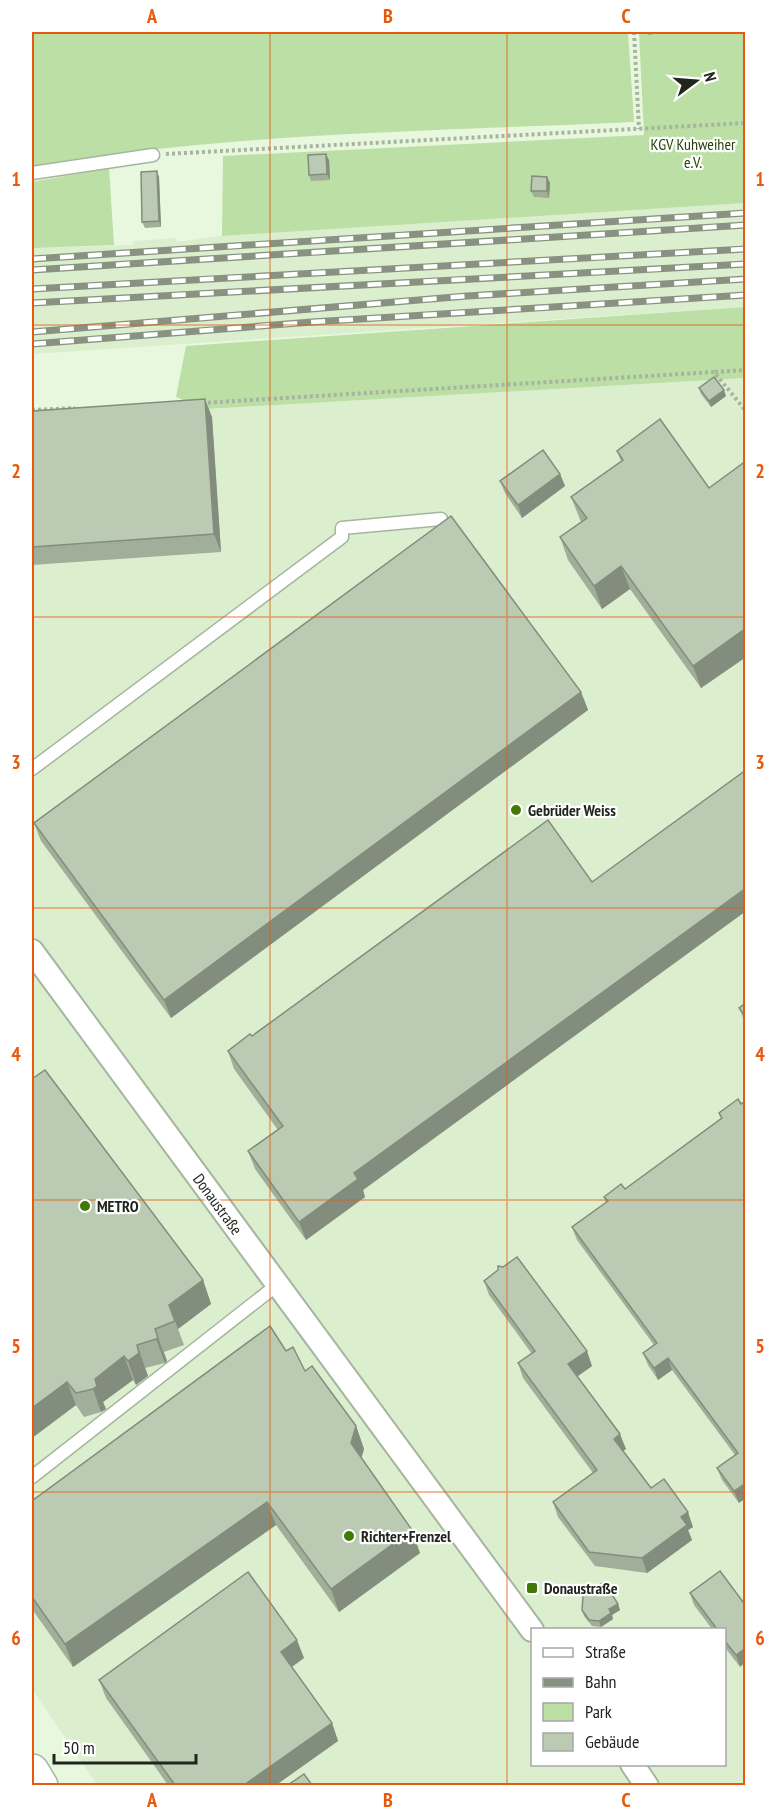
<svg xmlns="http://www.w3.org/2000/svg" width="777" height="1817" viewBox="0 0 777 1817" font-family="'PT Sans Narrow',sans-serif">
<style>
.built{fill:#dbefcf;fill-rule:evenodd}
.green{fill:#bbdfa4}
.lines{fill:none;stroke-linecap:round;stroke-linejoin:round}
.lane-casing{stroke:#a6b59e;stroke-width:15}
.street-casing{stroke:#a6b59e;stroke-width:26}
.highway-casing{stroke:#a6b59e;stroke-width:36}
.path{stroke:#a7b4a0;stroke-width:4;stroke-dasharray:3 3;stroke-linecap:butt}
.lane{stroke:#fff;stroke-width:12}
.street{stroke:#fff;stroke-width:22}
.highway{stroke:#fff;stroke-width:33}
.rail-casing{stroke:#879281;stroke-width:7}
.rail{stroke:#fff;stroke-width:4.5;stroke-dasharray:14;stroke-linecap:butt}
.wall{fill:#a1ae99}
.shaded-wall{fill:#838d7d}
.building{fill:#bbcab2;stroke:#838d7d;stroke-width:1.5}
.grid{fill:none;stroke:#e8590c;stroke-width:1.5;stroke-opacity:0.55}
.poi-dot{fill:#427806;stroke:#fff;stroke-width:2}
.labels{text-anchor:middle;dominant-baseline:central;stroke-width:4.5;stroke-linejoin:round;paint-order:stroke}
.park-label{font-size:16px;fill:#26440a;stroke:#fff}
.poi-label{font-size:16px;font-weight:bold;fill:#20261d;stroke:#fff;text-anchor:start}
.street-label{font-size:16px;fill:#20261d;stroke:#fff}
.neatline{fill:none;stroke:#e8590c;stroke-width:2}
.grid-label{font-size:20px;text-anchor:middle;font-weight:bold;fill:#e8590c}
</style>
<rect width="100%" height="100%" fill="#e8f8df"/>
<g class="built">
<polygon points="745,203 745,307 32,354 32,218 35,248 133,245 134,241 176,238 177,242 222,236"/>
<path d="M745,378v1407h-648l-65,-96v-1270zM532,1630h192v134h-192z"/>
</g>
<g class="green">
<path d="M32,32h596l6,90c-201,9 -404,11 -602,44z"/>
<polygon points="639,32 745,32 745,203 222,236 223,156 644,135"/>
<polygon points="109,168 114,245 34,248 32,182"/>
<polygon points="745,307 745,378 206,409 176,397 186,346"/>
</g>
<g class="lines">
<g class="lane-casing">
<g id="lane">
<polyline points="32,173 153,155"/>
<polyline points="32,769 342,537 342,528 441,519"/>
<polyline points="32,1477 277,1285"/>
</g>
</g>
<g class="street-casing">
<g id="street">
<polyline points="32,951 532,1630"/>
<polyline points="632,1764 647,1786"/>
</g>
</g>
<g class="highway-casing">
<polyline id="highway" points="32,1771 41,1786"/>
</g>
<g class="path">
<polyline points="634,32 639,129"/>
<polyline points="650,32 650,37"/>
<polyline points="166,154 746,123"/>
<polyline points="715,372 746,370"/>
<polyline points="202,403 714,372 746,411"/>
<polyline points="32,410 75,408"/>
</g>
<use href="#lane" class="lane"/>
<use href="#street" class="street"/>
<use href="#highway" class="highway"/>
<g class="rail-casing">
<g id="rail">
<polyline points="32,259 746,213"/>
<polyline points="32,270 746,225"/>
<polyline points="32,289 746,249"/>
<polyline points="32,303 746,264"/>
<polyline points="32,332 467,296 746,279"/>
<polyline points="32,344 312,322 746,295"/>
</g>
</g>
<use href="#rail" class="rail"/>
</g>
<g class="wall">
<polygon points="329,160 330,180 311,181 309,175"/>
<polygon points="159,177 161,227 145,228 142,222"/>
<polygon points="547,177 550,183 549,198 534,197 531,191"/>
<polygon points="699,388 726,396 711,407 701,394"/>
<polygon points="32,411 212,417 221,552 32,565"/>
<polygon points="617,451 709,488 746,461 746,657 701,688 630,589 602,609 568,560 560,537 581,522 571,497 621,461"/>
<polygon points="560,474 565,486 522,518 505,493 500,481"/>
<polygon points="581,692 588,710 171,1018 41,841 34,823"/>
<polygon points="746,770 746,911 363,1190 365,1197 306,1240 255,1169 248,1151 278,1130 234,1069 228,1051 252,1036 592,882"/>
<polygon points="746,1003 746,1025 739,1008"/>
<polygon points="32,1079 203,1280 211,1304 178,1329 184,1345 164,1352 167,1361 165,1363 145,1368 148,1376 136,1385 133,1380 103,1402 106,1409 101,1412 84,1417 76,1405 32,1438"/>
<polygon points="738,1099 739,1503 722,1480 717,1468 735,1455 672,1370 658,1380 648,1365 643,1353 654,1345 577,1240 572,1227 606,1203 604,1197 625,1189 721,1118 719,1113"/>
<polygon points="484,1281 592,1366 577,1376 626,1449 623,1451 651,1488 693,1527 688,1530 692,1540 647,1573 595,1566 558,1517 553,1502 593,1473 523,1378 518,1363 532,1354 489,1295"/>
<polygon points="286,1351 356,1426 364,1449 361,1459 420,1553 339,1612 276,1525 73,1667 32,1609 32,1501"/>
<polygon points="720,1571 740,1667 724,1646 724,1629 712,1629 694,1605 690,1593"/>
<polygon points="618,1604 620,1610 612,1615 613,1619 601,1627 592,1626 584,1616 582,1610"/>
<polygon points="304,1658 292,1667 332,1723 338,1741 276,1785 168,1785 106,1698 99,1680"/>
</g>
<g class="shaded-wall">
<polygon points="326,154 329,160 330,180 327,174"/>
<polygon points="157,171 159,177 161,227 159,221"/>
<polygon points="547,177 550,183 549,198 547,191"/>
<polygon points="724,390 726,396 711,407 709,401"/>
<polygon points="205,399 212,417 221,552 214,534"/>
<polygon points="560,474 565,486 522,518 518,505"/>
<polygon points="621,566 630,589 602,609 594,586"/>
<polygon points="746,628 746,657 701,688 693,666"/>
<polygon points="581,692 588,710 171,1018 164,1000"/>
<polygon points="746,888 746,911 363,1190 365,1197 306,1240 299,1222 354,1173"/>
<polygon points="203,1280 211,1304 178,1329 169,1305"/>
<polygon points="158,1338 167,1361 165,1363 156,1339"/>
<polygon points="137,1345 148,1376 136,1385 128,1361"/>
<polygon points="587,1351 592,1366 574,1379 568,1364"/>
<polygon points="124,1356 133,1380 103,1402 106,1409 101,1412 93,1389 95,1379"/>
<polygon points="668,1358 672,1370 658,1380 654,1368"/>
<polygon points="67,1382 76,1405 32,1438 32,1408"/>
<polygon points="356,1426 364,1449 359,1466 351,1443"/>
<polygon points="620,1434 626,1449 620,1453 614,1439"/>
<polygon points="746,1483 746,1498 739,1503 734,1491"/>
<polygon points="267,1502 276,1525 73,1667 65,1644"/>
<polygon points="688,1512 693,1527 688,1530 692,1540 647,1573 642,1558 681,1517"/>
<polygon points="412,1530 420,1553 339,1612 331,1589"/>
<polygon points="618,1604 620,1610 612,1615 613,1619 601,1627 599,1621 609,1609"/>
<polygon points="297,1640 304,1658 287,1670 281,1652"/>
<polygon points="746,1648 746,1662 740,1667 736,1655"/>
<polygon points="332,1723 338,1741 276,1785 244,1785"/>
</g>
<g class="building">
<polygon points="326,154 327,174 309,175 308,155"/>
<polygon points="157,171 159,221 142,222 141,172"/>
<polygon points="532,176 547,177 547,191 531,191"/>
<polygon points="714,377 724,390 709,401 699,388"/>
<polygon points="205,399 214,534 32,547 32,411"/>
<polygon points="660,419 709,488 746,461 746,628 693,666 621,566 594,586 560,537 587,518 571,497 623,460 617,451"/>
<polygon points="543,450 560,474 518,505 500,481"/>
<polygon points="451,516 581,692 164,1000 34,823"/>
<polygon points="746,770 746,888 354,1173 358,1179 299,1222 248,1151 283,1126 228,1051 250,1034 252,1036 548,820 592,882"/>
<polygon points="746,1003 746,1017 739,1008"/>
<polygon points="45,1070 203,1280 169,1305 175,1321 155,1329 158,1338 156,1339 137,1345 139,1353 128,1361 124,1356 95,1379 97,1386 93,1389 76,1393 67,1382 32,1408 32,1079"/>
<polygon points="738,1099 741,1104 746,1101 746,1483 734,1491 717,1468 738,1453 668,1358 654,1368 643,1353 657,1343 572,1227 608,1201 604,1197 621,1184 625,1189 722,1118 719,1113"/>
<polygon points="517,1257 587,1351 568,1364 620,1434 614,1439 651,1488 664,1479 688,1512 681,1517 687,1525 642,1558 589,1552 553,1502 597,1470 518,1363 535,1351 484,1281 498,1270 498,1266 503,1267"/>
<polygon points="270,1326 286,1351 293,1347 305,1371 312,1366 356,1426 351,1443 412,1530 331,1589 267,1502 65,1644 32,1597 32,1501"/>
<polygon points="720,1571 746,1606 746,1648 736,1655 724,1640 724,1629 717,1629 690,1593"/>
<polygon points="248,1572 297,1640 281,1652 332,1723 244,1785 175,1785 99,1680"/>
<polygon points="604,1582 618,1604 609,1609 611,1613 599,1621 589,1620 582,1610 583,1596"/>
<polygon points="304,1774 312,1785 288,1785"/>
</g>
<path class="grid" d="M270,32v1754M507,32v1754M32,325h714M32,617h714M32,908h714M32,1200h714M32,1492h714"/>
<g class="poi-dot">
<circle cx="516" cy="810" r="6"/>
<circle cx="85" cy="1206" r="6"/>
<circle cx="349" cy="1536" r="6"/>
<rect x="526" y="1582" width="12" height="12" rx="3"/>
</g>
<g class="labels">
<g class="park-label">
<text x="693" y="144">KGV Kuhweiher<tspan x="693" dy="18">e.V.</tspan></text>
</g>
<g class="poi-label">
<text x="528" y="810">Gebrüder Weiss</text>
<text x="97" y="1206">METRO</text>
<text x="361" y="1536">Richter+Frenzel</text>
<text x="544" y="1588">Donaustraße</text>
</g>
<g class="street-label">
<text transform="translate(218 1204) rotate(54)">Donaustraße</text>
</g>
</g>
<rect width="777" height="1817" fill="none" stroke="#ffffff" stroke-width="66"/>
<rect x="531" y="1628" width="195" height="138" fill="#ffffff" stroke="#a6a8a5" stroke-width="1.5"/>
<rect x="543" y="1648" width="30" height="9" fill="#ffffff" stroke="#a6a8a5" stroke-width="1.5"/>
<text x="585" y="1658" font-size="18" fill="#20261d">Straße</text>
<rect x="543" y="1678" width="30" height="9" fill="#879281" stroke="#a6a8a5" stroke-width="1.5"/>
<text x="585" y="1688" font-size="18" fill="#20261d">Bahn</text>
<rect x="543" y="1703" width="30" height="18" fill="#bbdfa4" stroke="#a6a8a5" stroke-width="1.5"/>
<text x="585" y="1718" font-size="18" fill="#20261d">Park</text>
<rect x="543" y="1733" width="30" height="18" fill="#bbcab2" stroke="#a6a8a5" stroke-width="1.5"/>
<text x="585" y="1748" font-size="18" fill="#20261d">Gebäude</text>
<g transform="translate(696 81) rotate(74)" stroke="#ffffff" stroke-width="4.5" paint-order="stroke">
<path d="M0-4.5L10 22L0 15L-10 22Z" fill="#20261d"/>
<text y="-9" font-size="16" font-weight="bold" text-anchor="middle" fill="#20261d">N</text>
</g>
<path d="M54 1754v9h142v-9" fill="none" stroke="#20261d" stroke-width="3"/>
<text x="63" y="1754" font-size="18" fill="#20261d" stroke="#ffffff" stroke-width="4.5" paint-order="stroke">50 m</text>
<rect x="33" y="33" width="711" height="1751" class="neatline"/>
<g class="grid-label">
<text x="152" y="23">A</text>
<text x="388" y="23">B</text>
<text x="626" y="23">C</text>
<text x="16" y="186">1</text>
<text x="760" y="186">1</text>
<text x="16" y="478">2</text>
<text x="760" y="478">2</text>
<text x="16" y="769">3</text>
<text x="760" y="769">3</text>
<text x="16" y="1061">4</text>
<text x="760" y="1061">4</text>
<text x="16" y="1353">5</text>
<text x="760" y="1353">5</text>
<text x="16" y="1645">6</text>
<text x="760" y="1645">6</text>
<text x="152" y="1807">A</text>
<text x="388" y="1807">B</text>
<text x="626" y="1807">C</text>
</g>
</svg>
